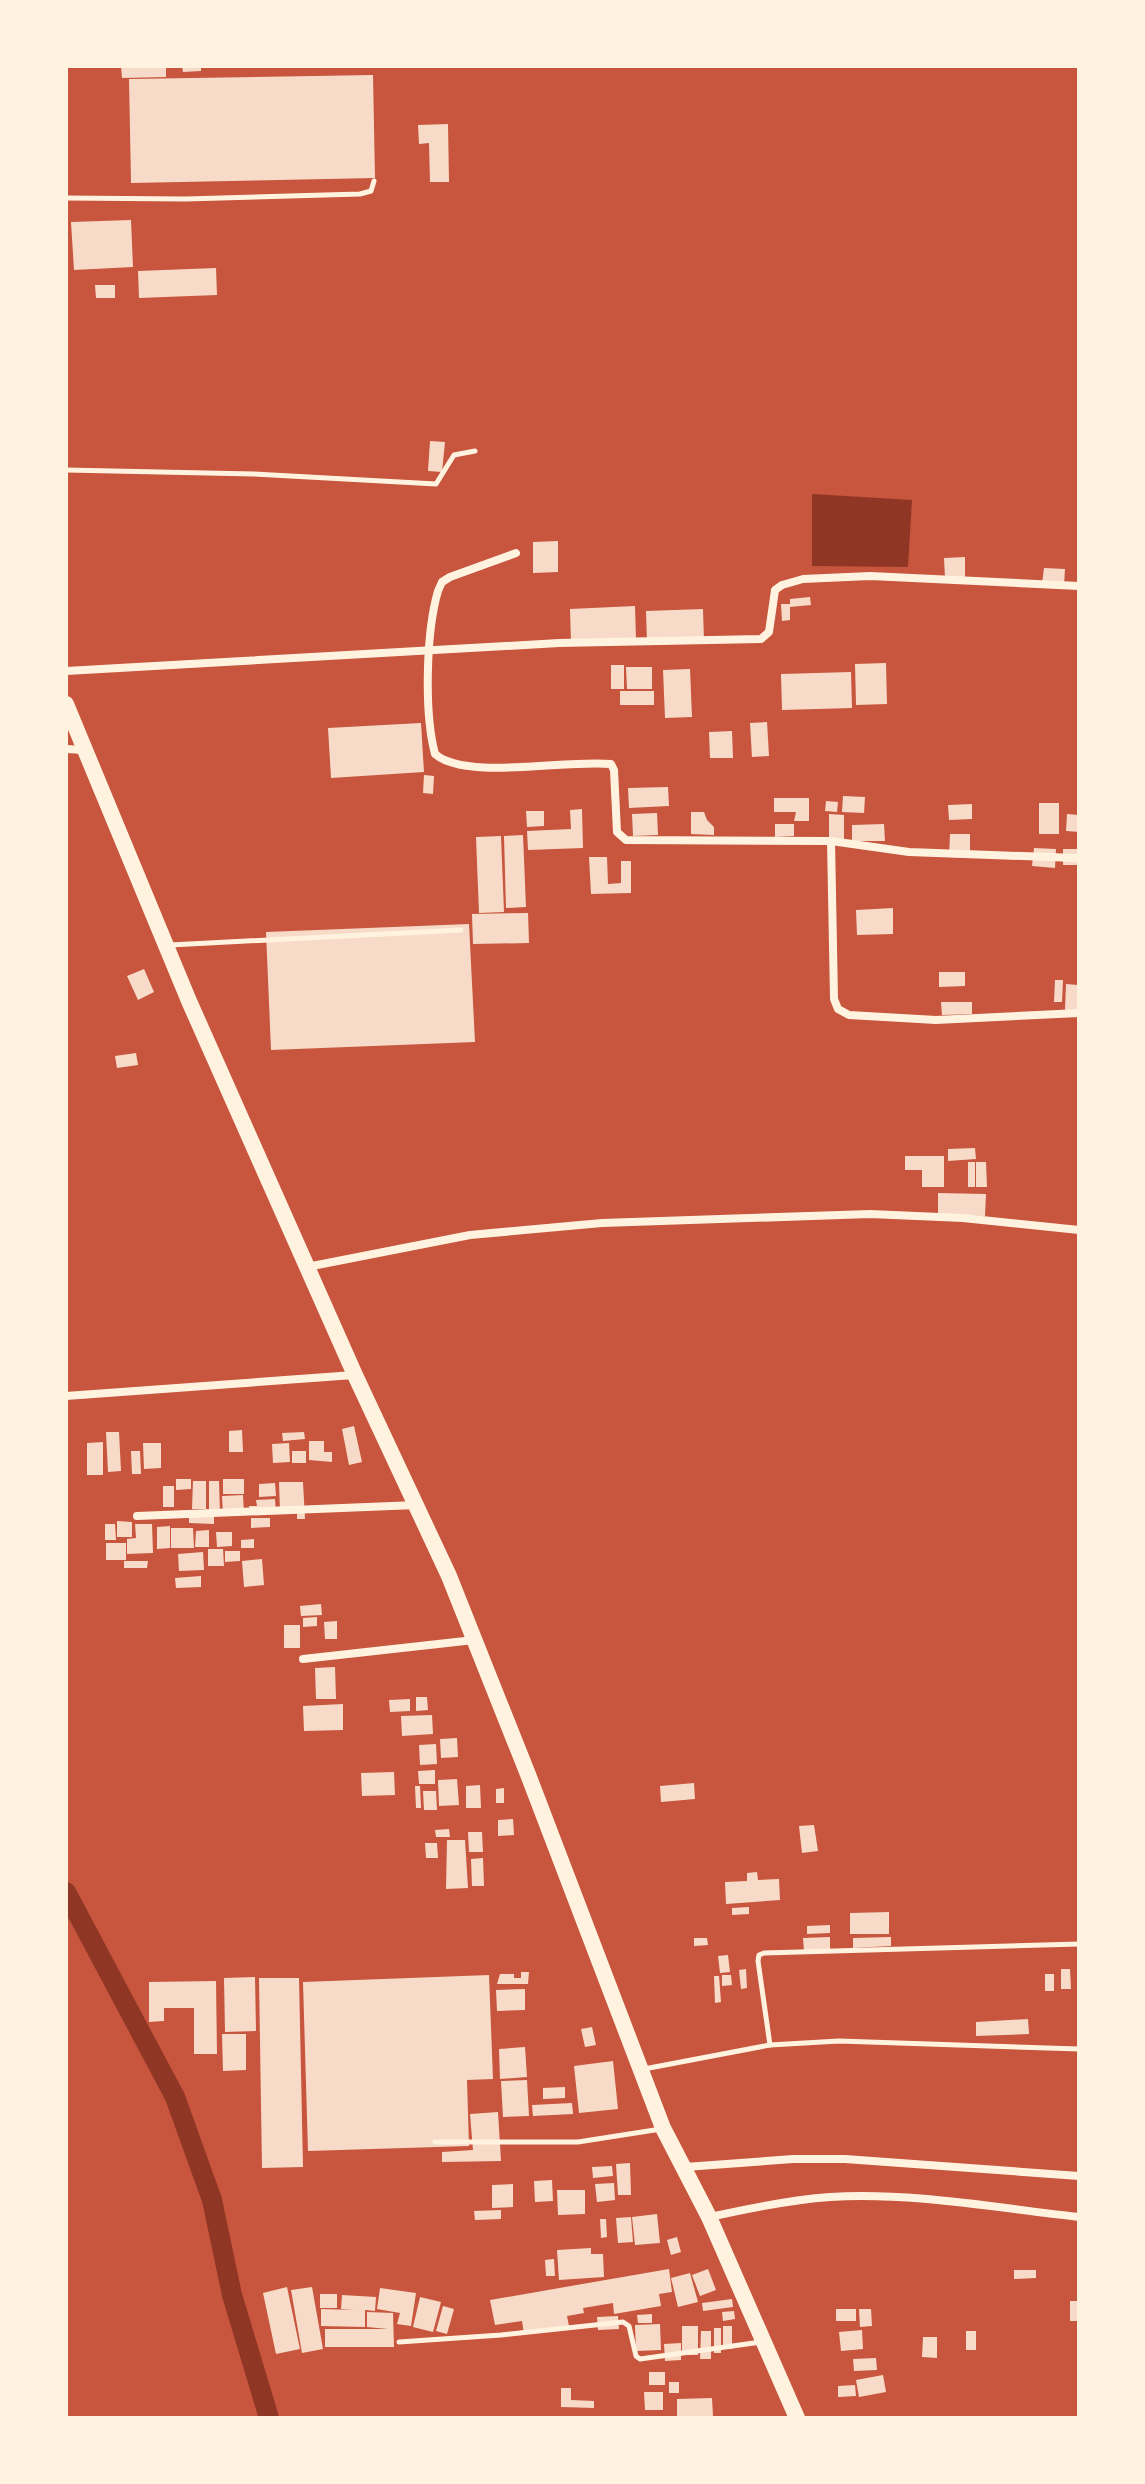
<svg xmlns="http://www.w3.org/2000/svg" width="1145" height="2484" viewBox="0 0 1145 2484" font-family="'DM Sans',sans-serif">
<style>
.water{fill:#8f3625}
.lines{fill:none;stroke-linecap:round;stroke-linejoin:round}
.canal{stroke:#8f3625;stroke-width:20}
.building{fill:#f7dbc8}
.service{stroke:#fff3e0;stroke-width:5}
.minor{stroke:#fff3e0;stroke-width:8}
.primary{stroke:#fff3e0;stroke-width:16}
</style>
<rect width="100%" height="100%" fill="#c8553d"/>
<polygon class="water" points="812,494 912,500 908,567 812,566"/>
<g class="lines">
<polyline class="canal" points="66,1892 175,2097 212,2200 232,2295 269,2418"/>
</g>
<g class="building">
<polygon points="121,66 166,66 166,77 122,78"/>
<polygon points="182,66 201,66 201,71 183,72"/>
<polygon points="373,75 375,178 131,183 129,79"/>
<polygon points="448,124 449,182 430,182 429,143 419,144 418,125"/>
<polygon points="131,220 133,267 74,270 71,222"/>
<polygon points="216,268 217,295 139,298 138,271"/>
<polygon points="95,285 115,285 115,298 96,298"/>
<polygon points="430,441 445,442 442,472 428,471"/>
<polygon points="558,541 558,572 533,573 533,542"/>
<polygon points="965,557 965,578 945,578 944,558"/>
<polygon points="1044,568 1065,569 1064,586 1042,584"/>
<polygon points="810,597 811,605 790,607 790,620 782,621 781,604 790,604 790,599"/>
<polygon points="635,606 636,640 571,643 570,609"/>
<polygon points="703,609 704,642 647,643 646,611"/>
<polygon points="886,663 887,704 856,705 855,664"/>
<rect x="611" y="665" width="13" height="24"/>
<polygon points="626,667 652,667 652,689 627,689"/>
<polygon points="690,669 692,717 665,718 663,670"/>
<polygon points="851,672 852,708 782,710 781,674"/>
<rect x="620" y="691" width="34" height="14"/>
<polygon points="767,722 769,756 752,757 750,723"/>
<polygon points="421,723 424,772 331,778 328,728"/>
<polygon points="732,731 733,758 710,758 709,732"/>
<polygon points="424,775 434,776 433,794 423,793"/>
<polygon points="668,787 669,806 629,808 628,788"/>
<polygon points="843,796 865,797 864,813 842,812"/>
<polygon points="774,798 809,798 809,821 794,821 796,812 774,812"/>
<polygon points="826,801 838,802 837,812 825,811"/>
<rect x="1039" y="803" width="20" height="31"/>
<polygon points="972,804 972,819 949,820 948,805"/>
<polygon points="582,809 583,848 528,850 527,831 571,829 570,810"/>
<polygon points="526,811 544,811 544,826 527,827"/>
<polygon points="691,812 704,812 707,820 714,827 714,835 691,834"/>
<polygon points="657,813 658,835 633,836 632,814"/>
<polygon points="829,814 844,815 844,839 829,839"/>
<polygon points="1067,814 1079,815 1079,832 1066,831"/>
<polygon points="775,824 794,824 794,836 775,837"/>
<polygon points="884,824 885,841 852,841 852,825"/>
<polygon points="950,834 970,834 970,858 949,857"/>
<polygon points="523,835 526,907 506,908 504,836"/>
<polygon points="501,836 504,912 479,913 476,837"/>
<polygon points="1034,848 1056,849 1055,868 1032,866"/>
<rect x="1063" y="849" width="16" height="16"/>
<polygon points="589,857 607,857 608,884 621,883 621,861 631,861 631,893 591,894"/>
<polygon points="893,908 893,934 857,935 856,910"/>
<polygon points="528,913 529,943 473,944 472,914"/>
<polygon points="469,924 475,1042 271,1050 266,932"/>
<polygon points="144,969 154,992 138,1000 127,976"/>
<polygon points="939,972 965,972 965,986 939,987"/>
<polygon points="1055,980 1063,980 1062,1002 1054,1002"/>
<polygon points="1066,984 1078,985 1077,1010 1065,1010"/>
<polygon points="941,1002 972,1002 972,1014 942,1015"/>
<polygon points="136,1053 138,1065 117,1068 115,1056"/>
<polygon points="975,1148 976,1159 948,1161 948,1149"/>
<polygon points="905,1156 944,1156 944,1187 922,1187 922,1170 905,1170"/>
<rect x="968" y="1162" width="7" height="25"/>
<polygon points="976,1162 986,1162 987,1187 976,1187"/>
<polygon points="938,1193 986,1194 985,1216 938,1215"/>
<polygon points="354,1426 362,1462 349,1465 342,1429"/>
<polygon points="242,1430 243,1452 229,1452 229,1431"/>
<polygon points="106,1432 119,1432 121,1471 108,1472"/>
<polygon points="304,1432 305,1439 283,1441 282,1433"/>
<polygon points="309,1441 324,1441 324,1452 332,1452 332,1462 309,1460"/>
<polygon points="103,1442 103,1475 87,1475 87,1443"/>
<polygon points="143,1443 161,1443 161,1468 144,1469"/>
<polygon points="289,1443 290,1462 273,1463 272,1444"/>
<polygon points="131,1451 140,1451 141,1474 132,1474"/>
<rect x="292" y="1451" width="14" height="12"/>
<polygon points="176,1479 191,1479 191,1489 176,1490"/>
<rect x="223" y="1479" width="21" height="15"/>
<polygon points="193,1481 206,1481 206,1509 192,1509"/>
<polygon points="209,1481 219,1481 220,1514 209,1515"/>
<polygon points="279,1482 303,1482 305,1519 297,1519 297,1511 280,1512"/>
<polygon points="275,1483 276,1496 259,1497 259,1484"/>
<rect x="163" y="1486" width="11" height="21"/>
<polygon points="243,1495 244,1514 223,1514 222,1496"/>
<polygon points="275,1499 276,1513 250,1515 249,1506 257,1506 256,1500"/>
<polygon points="189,1516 214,1516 214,1524 189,1523"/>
<polygon points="251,1518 270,1518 270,1527 251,1528"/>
<polygon points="117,1521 132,1522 132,1537 117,1537"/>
<polygon points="105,1524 115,1524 116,1540 105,1540"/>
<polygon points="135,1524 152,1524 153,1553 127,1554 127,1539 136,1538"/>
<polygon points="170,1526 170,1548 157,1549 157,1527"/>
<polygon points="171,1528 193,1528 194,1548 171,1548"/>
<polygon points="209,1530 209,1547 195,1547 196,1531"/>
<polygon points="216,1532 232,1532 232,1546 217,1547"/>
<polygon points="254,1539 254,1548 241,1548 241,1540"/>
<rect x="106" y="1543" width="20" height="17"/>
<polygon points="208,1549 223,1549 224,1566 208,1566"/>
<polygon points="225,1551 240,1551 240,1561 225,1562"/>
<polygon points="203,1552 204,1570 179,1571 178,1554"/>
<polygon points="262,1559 264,1585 244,1587 242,1561"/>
<polygon points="124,1561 148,1561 147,1568 124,1568"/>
<polygon points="201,1576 201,1587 176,1588 175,1578"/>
<polygon points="321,1604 322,1615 301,1616 300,1606"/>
<polygon points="317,1617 317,1626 303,1627 303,1618"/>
<polygon points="337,1621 337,1639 325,1639 324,1622"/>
<rect x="284" y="1625" width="16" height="23"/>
<polygon points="335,1667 336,1699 316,1699 315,1668"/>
<polygon points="416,1697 427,1697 428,1710 416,1711"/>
<polygon points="410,1699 410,1711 390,1712 389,1700"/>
<polygon points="343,1704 343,1730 304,1731 303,1706"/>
<polygon points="432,1715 433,1734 402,1736 401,1716"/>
<polygon points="457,1738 458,1757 441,1758 440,1739"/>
<polygon points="436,1744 437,1764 420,1765 419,1745"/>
<polygon points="435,1770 435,1784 419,1784 418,1771"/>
<polygon points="394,1772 395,1795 362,1796 361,1773"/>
<polygon points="457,1779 459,1805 439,1806 438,1780"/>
<polygon points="694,1783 695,1799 661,1802 660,1786"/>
<polygon points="480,1785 481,1808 466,1808 466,1786"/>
<polygon points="415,1786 420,1786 421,1808 416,1808"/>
<polygon points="504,1788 504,1803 496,1803 496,1789"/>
<polygon points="423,1791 436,1791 437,1810 424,1810"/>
<polygon points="513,1819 514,1835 498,1836 498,1820"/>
<polygon points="814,1825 818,1851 802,1853 799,1826"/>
<polygon points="449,1829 450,1837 436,1837 435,1830"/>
<polygon points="468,1832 482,1832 483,1852 469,1852"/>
<polygon points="447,1840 465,1840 468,1888 446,1889"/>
<polygon points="425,1843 437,1843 438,1858 426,1858"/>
<polygon points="483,1858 484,1886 472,1886 471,1859"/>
<polygon points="757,1872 758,1880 779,1879 780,1900 726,1904 725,1882 747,1881 747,1873"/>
<polygon points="749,1907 749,1914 732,1915 732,1908"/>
<polygon points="889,1912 889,1934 850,1934 850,1913"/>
<polygon points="830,1925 830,1933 807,1934 807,1926"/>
<polygon points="830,1937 830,1951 804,1951 803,1938"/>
<polygon points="891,1937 891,1946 853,1948 853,1938"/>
<polygon points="694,1938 707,1938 708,1945 694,1946"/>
<polygon points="728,1955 730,1972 720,1973 718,1956"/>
<polygon points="746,1969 747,1988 741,1989 739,1970"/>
<polygon points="1061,1969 1070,1969 1071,1989 1061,1989"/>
<polygon points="521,1972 529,1972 528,1984 497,1984 500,1974 514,1974 514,1978 521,1978"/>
<rect x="1045" y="1974" width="9" height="17"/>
<polygon points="489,1975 493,2079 467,2080 469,2146 308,2151 303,1982"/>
<polygon points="722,1975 731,1975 732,1985 722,1986"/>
<polygon points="714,1976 719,1976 721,2002 715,2003"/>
<polygon points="255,1977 256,2031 225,2032 224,1978"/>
<polygon points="259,1978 299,1978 303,2167 262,2168"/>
<polygon points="216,1981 217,2054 194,2054 194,2008 164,2008 164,2021 149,2022 149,1982"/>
<polygon points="525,1989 525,2010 497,2011 496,1990"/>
<polygon points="1028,2019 1029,2034 976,2036 976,2022"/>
<polygon points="592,2027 596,2045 585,2047 581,2029"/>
<polygon points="222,2034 246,2034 246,2070 223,2071"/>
<polygon points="525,2047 527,2077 500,2079 499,2049"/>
<polygon points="613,2061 618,2109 579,2113 574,2066"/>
<polygon points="527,2080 529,2116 503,2117 501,2081"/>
<polygon points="565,2087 565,2098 543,2099 543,2088"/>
<polygon points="572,2103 573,2114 533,2116 532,2105"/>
<polygon points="498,2112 501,2161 442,2162 442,2152 473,2150 470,2114"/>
<polygon points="630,2163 631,2195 618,2195 616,2164"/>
<polygon points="612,2166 613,2176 593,2178 592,2167"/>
<polygon points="552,2180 553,2201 535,2202 534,2181"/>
<polygon points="614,2183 615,2200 597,2202 595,2184"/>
<polygon points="513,2184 513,2207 492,2208 492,2185"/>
<polygon points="557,2190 585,2190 585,2214 558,2215"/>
<polygon points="501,2210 501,2219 475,2220 474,2211"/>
<polygon points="657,2214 660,2243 635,2245 632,2217"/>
<polygon points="631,2217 633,2242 618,2243 616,2218"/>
<polygon points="600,2219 606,2219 607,2237 601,2238"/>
<polygon points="677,2237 681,2252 671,2255 667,2240"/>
<polygon points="591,2248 591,2254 603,2254 604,2277 559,2280 557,2250"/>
<polygon points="554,2259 555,2276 546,2276 545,2260"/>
<polygon points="669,2269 672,2292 659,2294 661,2306 614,2314 613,2303 583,2308 584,2313 567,2316 569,2326 524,2334 522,2321 495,2325 490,2300"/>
<polygon points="708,2269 716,2290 700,2296 692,2275"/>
<polygon points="1014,2270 1036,2270 1036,2278 1014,2279"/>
<polygon points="690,2273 698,2302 678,2307 671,2278"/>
<polygon points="287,2287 300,2349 276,2354 263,2293"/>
<polygon points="312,2287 323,2349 302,2353 291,2290"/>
<polygon points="380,2288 416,2293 411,2326 397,2324 400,2313 377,2309"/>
<rect x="320" y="2294" width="17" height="14"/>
<polygon points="342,2295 376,2297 375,2311 365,2310 365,2327 321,2326 321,2309 354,2310 341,2309"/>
<polygon points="420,2297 441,2302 433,2332 413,2327"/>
<polygon points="732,2299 733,2307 703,2311 702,2303"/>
<rect x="1070" y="2301" width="9" height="20"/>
<polygon points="443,2306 454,2309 447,2334 436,2331"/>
<rect x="836" y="2309" width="20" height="12"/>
<polygon points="859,2309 871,2309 872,2326 860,2327"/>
<polygon points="734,2311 735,2319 723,2321 722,2312"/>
<polygon points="367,2312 393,2313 394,2347 325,2347 325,2329 388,2329 367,2327"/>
<polygon points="652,2314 652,2323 638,2323 637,2315"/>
<polygon points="618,2316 619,2329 598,2330 597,2317"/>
<polygon points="660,2324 661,2350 636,2351 635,2325"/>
<rect x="682" y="2326" width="16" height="29"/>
<rect x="723" y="2326" width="9" height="23"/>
<rect x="714" y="2328" width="7" height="25"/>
<polygon points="862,2330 863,2349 841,2351 839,2332"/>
<polygon points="701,2331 711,2331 711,2359 700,2359"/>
<rect x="966" y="2331" width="10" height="19"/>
<polygon points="923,2337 937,2337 937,2358 922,2357"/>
<polygon points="681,2343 681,2360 665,2361 664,2344"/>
<polygon points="876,2358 877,2370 854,2371 853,2359"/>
<rect x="649" y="2372" width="16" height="13"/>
<polygon points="883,2375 886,2392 859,2397 856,2380"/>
<rect x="669" y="2382" width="10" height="11"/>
<polygon points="855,2385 856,2396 838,2397 838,2386"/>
<polygon points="561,2388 571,2388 571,2400 594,2401 594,2408 561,2407"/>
<polygon points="644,2392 663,2392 663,2410 645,2410"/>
<polygon points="712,2398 713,2416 677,2417 677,2399"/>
</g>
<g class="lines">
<g class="service">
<polyline points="66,198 185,199 360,194 371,191 374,181"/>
<polyline points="66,470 254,474 436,484 454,455 475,451"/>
<polyline points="170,945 461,930"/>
<polyline points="770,2045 758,1961 759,1955 764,1953 1079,1944"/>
<polyline points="644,2069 770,2045 839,2041 1079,2049"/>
<polyline points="435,2142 578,2142 661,2129"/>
<polyline points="399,2342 501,2335 623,2322 629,2326 636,2356 640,2359 761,2342"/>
</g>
<g class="minor">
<path d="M516,553l-66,24 -8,5 -4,9c-12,41 -14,122 -3,163 31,27 133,5 176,10l3,6 3,62 9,8 205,1 3,158 4,10 11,6 87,5 143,-7"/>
<polyline points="66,671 559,643 761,639 769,632 775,590 782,585 803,579 870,576 1079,586"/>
<polyline points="66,749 84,750"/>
<polyline points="831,841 909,852 1076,858"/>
<polyline points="307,1267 470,1235 602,1223 870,1214 963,1218 1079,1230"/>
<polyline points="66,1396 354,1375"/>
<polyline points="137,1516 417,1505"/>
<polyline points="303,1659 474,1640"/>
<polyline points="685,2167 793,2159 845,2159 1079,2176"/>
<path d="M710,2217c40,-9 79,-17 120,-20 82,-5 167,11 249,20"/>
</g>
<polyline class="primary" points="66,704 189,1001 355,1375 449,1576 529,1777 663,2128 709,2217 797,2418"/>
</g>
<rect width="1145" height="2484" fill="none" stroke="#fff3e0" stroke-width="136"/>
</svg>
